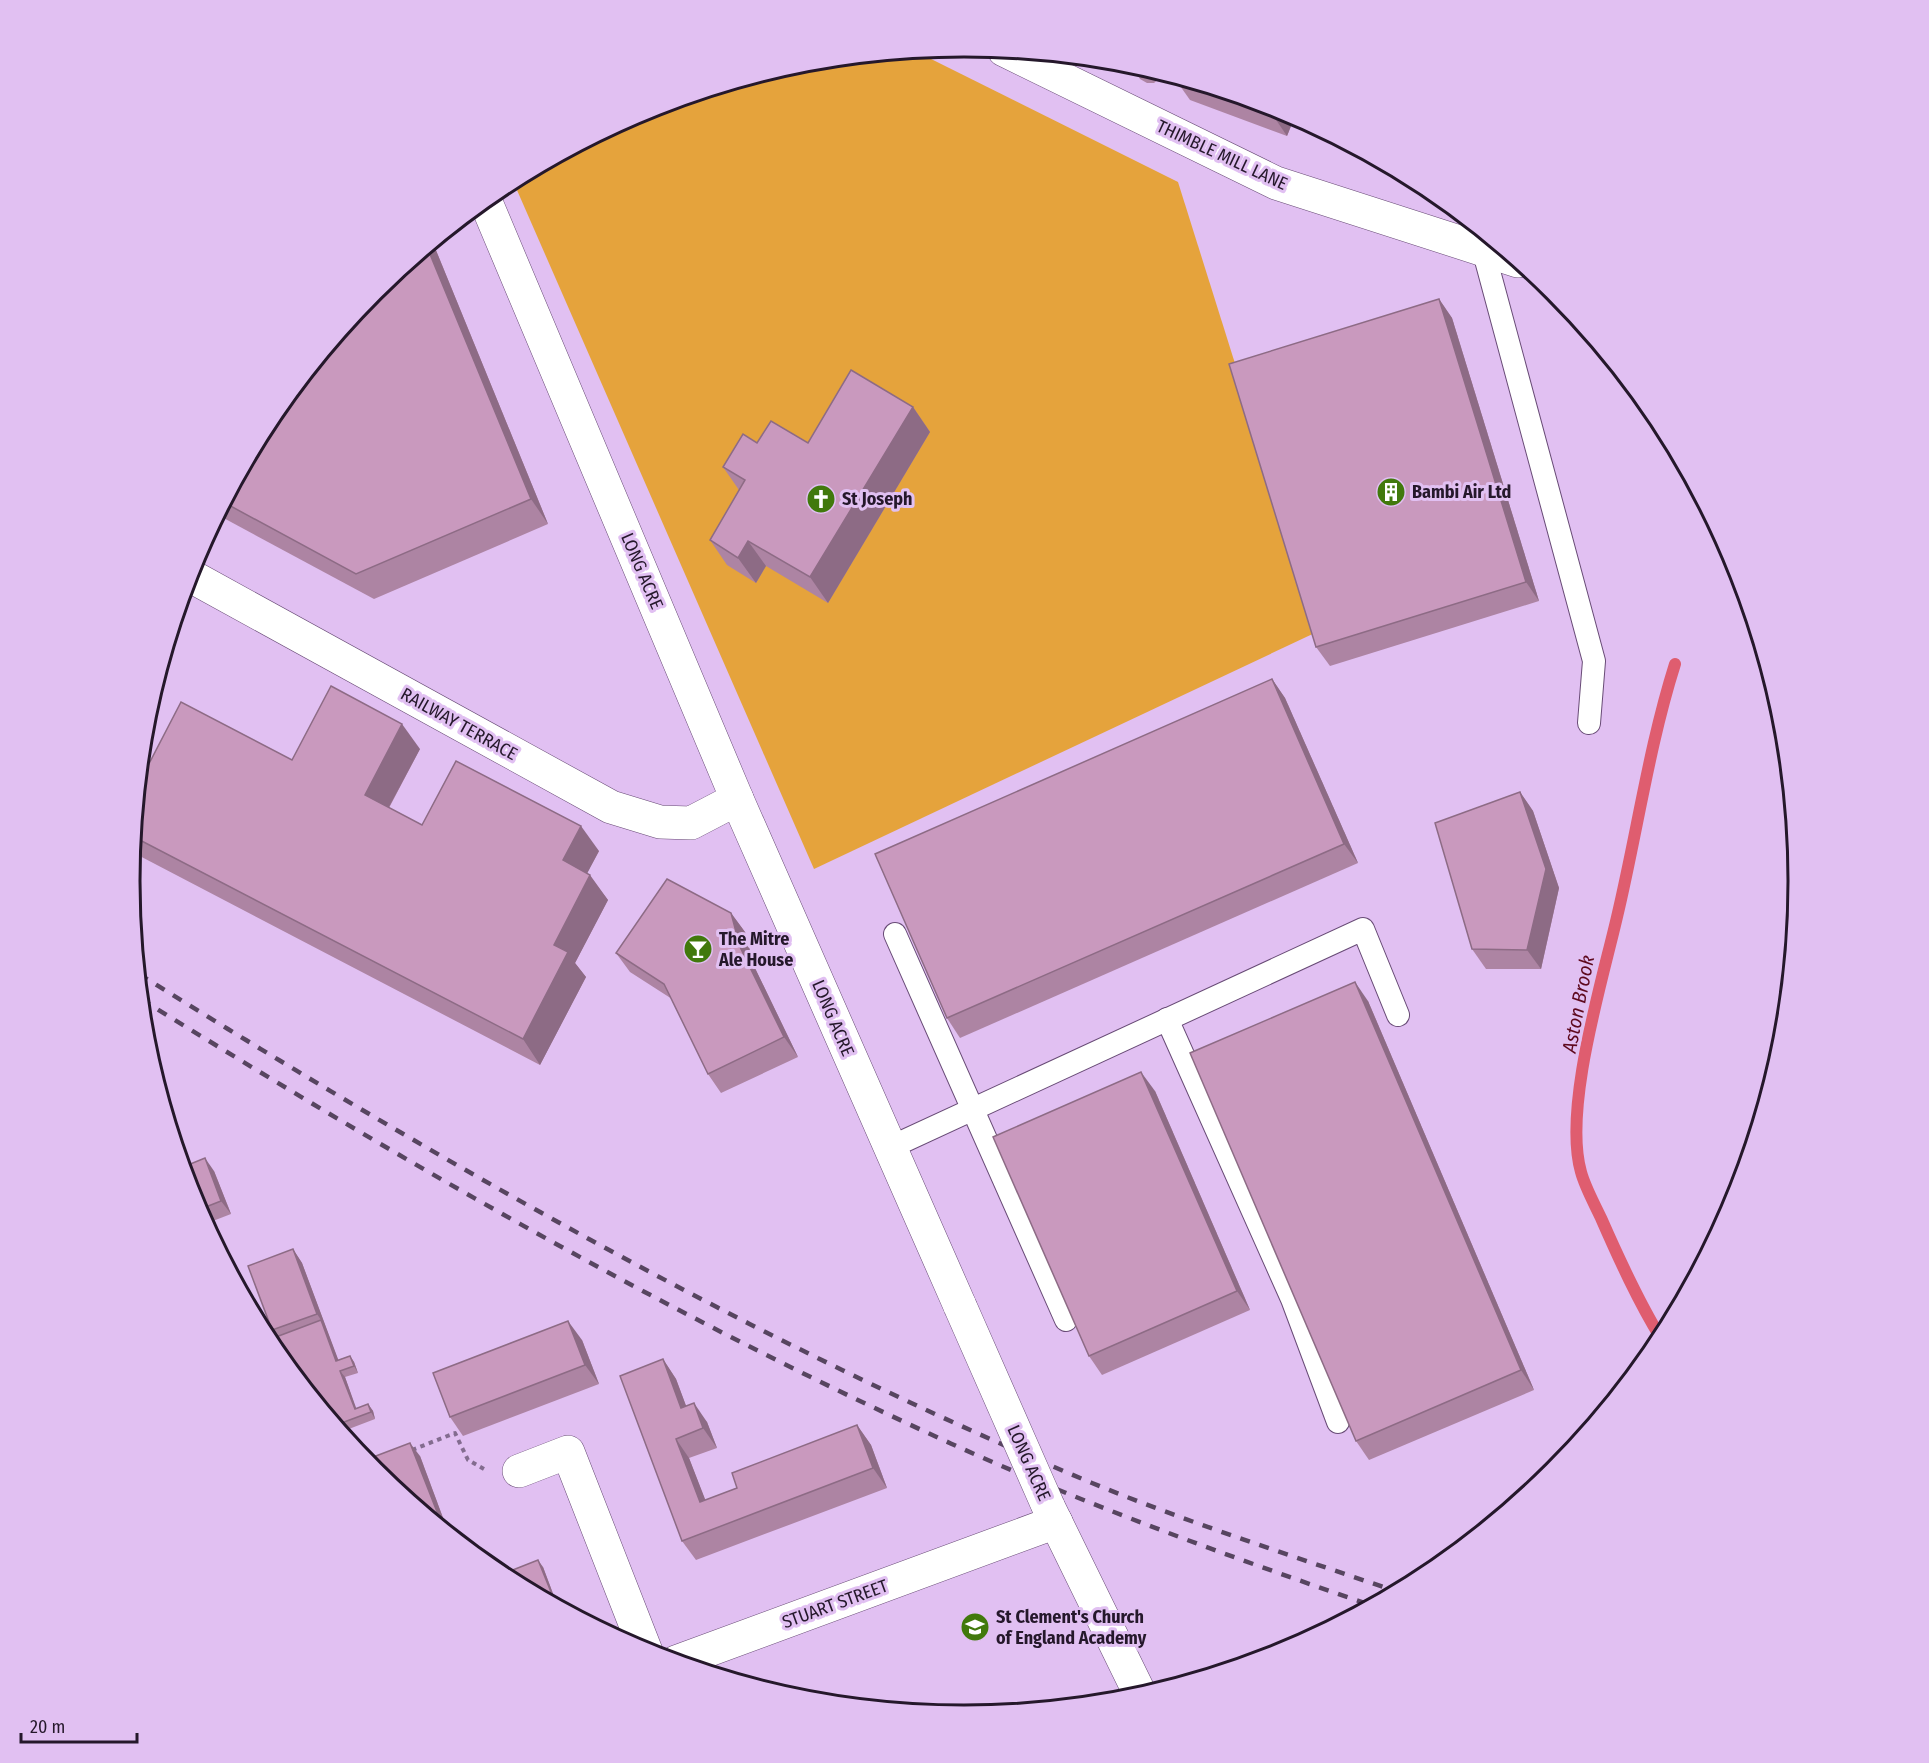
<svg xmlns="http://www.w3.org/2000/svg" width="1929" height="1763" viewBox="0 0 1929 1763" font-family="'Fira Sans Condensed',sans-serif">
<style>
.green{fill:#e5a33c}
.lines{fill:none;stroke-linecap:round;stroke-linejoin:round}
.stream{stroke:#df5d6f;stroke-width:12}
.lane-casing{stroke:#684b76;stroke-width:24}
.street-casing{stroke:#684b76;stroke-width:34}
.secondary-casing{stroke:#684b76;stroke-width:34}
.path{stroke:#836c8f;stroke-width:4;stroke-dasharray:4.5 4.5;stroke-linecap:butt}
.lane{stroke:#fff;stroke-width:22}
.street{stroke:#fff;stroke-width:33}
.secondary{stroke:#fff;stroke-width:33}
.rail{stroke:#574560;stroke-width:4.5;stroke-dasharray:10 10;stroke-linecap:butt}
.secondary-bridge-casing{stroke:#684b76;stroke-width:34;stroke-linecap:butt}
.secondary-bridge{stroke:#fff;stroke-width:33}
.wall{fill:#ad84a3}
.shaded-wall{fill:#8d6b85}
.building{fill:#c999be;stroke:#8d6b85;stroke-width:1.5}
.labels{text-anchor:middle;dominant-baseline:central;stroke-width:6;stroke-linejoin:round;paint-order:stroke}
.street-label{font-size:18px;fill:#25182b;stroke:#e1c0f2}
.poi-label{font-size:18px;font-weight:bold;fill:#25182b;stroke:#e1c0f2;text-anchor:start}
.water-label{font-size:20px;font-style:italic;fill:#5e091e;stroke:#e1c0f2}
.rim{fill:none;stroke:#25182b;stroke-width:3}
</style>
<rect width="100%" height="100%" fill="#e1c0f2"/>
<polygon class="green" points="915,51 1178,182 1319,631 814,869 513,181 645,110 802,62"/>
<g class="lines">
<path class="stream" d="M1662,1340c-24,-39 -43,-81 -61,-122 -7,-15 -16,-31 -20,-46 -18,-63 21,-190 36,-255 20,-84 32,-171 58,-253"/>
<g class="lane-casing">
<g id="lane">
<polyline points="1483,249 1594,661 1589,723"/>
<polyline points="895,934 1066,1320"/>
<polyline points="1167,1019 1292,1299 1338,1422"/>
<polyline points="889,1148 1363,929 1398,1015"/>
</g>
</g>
<g class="street-casing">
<g id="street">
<polyline points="189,575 611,807 660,822 691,823 737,799"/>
<polyline points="519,1471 568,1452 647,1654"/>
<polyline points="676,1662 1056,1522"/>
</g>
</g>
<g class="secondary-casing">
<g id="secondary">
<polyline points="1004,50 1276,183 1518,261"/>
<polyline points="485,200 737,799 960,1306"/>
<polyline points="1048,1506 1141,1696"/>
</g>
</g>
<polyline class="path" points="412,1450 455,1433 468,1460 484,1469"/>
<use href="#lane" class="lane"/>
<use href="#street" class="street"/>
<use href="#secondary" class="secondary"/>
<g class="rail">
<path d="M139,974c306,191 620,370 953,509 100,41 204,74 306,109"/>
<path d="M141,999c254,158 514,308 787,434 144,67 294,121 445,173"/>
</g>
<g class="secondary-bridge-casing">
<polyline id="secondary-bridge" points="960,1306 1048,1506"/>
</g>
<use href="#secondary-bridge" class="secondary-bridge"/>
</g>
<g class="wall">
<polygon points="1108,61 1128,63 1133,64 1133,67 1128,72 1119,72 1113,68"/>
<polygon points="1135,65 1160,72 1160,78 1154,83 1147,83 1140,79 1136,72"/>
<polygon points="1173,76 1284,110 1295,116 1287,136 1190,100"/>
<polygon points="433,243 548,524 374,599 218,515 270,417"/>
<polygon points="1439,299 1452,318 1539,601 1330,666 1316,647"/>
<polygon points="913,407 930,432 828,603 766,566 756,583 727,565 710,540 739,490 723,467 757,443 808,443"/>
<polygon points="1272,679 1285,698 1358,863 960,1038 947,1018"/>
<polygon points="420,749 389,808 422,825 599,851 587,873 608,900 575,963 586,977 540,1065 134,853 132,851 139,783 292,760"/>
<polygon points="1520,792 1533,811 1559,888 1541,969 1486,969 1472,949"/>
<polygon points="731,913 745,932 754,966 798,1057 721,1093 708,1074 672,999 630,972 616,953"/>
<polygon points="1368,1001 1534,1390 1369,1460 1356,1441"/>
<polygon points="1155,1091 1250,1310 1102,1375 1089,1356"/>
<polygon points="214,1171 231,1214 205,1224 193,1201"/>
<polygon points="293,1249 302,1263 338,1360 350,1356 354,1362 358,1373 345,1377 356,1409 368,1404 373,1411 375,1419 341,1432 287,1366 276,1337 272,1330"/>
<polygon points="582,1340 599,1384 463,1436 450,1417"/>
<polygon points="663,1359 676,1379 686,1406 707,1422 717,1448 689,1458 705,1500 737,1488 857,1425 871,1445 887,1488 696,1560 682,1541"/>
<polygon points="420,1456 449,1534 374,1472"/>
<polygon points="543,1567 555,1599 549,1602 500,1575"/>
</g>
<g class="shaded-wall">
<polygon points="1272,106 1284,110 1295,116 1287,136 1270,111"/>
<polygon points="433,243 548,524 531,499 427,247"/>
<polygon points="1439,299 1452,318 1539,601 1526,582"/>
<polygon points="913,407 930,432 828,603 810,577"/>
<polygon points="748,541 766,566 756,583 738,558"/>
<polygon points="1272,679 1285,698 1358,863 1344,844"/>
<polygon points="402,724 420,749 382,820 365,795"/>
<polygon points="1520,792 1533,811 1559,888 1541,969 1527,950"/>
<polygon points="581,826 599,851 581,885 563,860"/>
<polygon points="590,875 608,900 575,963 586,977 540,1065 523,1039 554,945"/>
<polygon points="731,913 745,932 754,966 798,1057 784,1037 740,947"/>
<polygon points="1355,982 1368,1001 1534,1390 1521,1370"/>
<polygon points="1141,1072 1155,1091 1250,1310 1237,1291"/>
<polygon points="205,1158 214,1171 231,1214 221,1201"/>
<polygon points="293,1249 302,1263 341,1367 336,1361 321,1320 317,1314"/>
<polygon points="568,1321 582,1340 599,1384 585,1365"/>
<polygon points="350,1356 354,1362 358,1373 354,1366"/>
<polygon points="663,1359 676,1379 694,1427 681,1408"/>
<polygon points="340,1371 345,1377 359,1416 355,1409"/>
<polygon points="694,1403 707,1422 717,1448 703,1428"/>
<polygon points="368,1404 373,1411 375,1419 371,1412"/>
<polygon points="857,1425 871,1445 887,1488 873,1468"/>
<polygon points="676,1439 689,1458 714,1522 700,1502"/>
<polygon points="410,1443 420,1456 449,1534 441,1522"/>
<polygon points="538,1560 543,1567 555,1599 551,1592"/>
</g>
<g class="building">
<polygon points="1108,61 1126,62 1123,65 1115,66"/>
<polygon points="1135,65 1156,71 1150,76 1142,77 1136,72"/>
<polygon points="1189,81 1272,106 1270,111"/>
<polygon points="427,247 531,499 356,574 225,503 270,417 374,291"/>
<polygon points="1439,299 1526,582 1316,647 1229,364"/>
<polygon points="851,370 913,407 810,577 748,541 738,558 710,540 745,480 723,467 743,434 757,443 771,421 808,443"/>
<polygon points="1272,679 1344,844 947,1018 875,854"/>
<polygon points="331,686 402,724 365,795 422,825 456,761 581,826 563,860 590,875 554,945 568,952 523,1039 134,837 139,783 181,702 292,760"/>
<polygon points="1520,792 1546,869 1527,950 1472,949 1435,823"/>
<polygon points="667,879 731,913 740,947 784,1037 708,1074 664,984 616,953"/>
<polygon points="1355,982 1521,1370 1356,1441 1190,1053"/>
<polygon points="1141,1072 1237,1291 1089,1356 993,1137"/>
<polygon points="205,1158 221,1201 198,1210 193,1201 183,1167"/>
<polygon points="293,1249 317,1314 272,1330 248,1266"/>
<polygon points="321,1320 336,1361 350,1356 354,1366 340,1371 355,1409 368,1404 371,1412 336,1425 287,1366 276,1337"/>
<polygon points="568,1321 585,1365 450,1417 433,1373"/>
<polygon points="663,1359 681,1408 694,1403 703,1428 676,1439 700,1502 737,1488 732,1473 857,1425 873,1468 682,1541 620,1376"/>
<polygon points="410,1443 441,1522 437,1524 374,1472 368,1459"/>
<polygon points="538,1560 551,1592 540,1597 500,1575"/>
</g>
<defs>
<g id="building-disc" transform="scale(1.5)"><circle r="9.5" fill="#41790c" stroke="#e1c0f2"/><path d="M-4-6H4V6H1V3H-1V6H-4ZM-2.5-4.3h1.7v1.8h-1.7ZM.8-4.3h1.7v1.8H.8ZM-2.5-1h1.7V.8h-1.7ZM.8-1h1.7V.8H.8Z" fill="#fff"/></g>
<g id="church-disc" transform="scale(1.5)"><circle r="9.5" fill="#41790c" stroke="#e1c0f2"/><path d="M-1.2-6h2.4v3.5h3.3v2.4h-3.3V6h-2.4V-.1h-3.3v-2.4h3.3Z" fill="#fff"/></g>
<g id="bar-disc" transform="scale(1.5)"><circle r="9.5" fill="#41790c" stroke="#e1c0f2"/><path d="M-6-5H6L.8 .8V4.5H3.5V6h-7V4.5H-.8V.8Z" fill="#fff"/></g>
<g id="school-disc" transform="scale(1.5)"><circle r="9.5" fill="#41790c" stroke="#e1c0f2"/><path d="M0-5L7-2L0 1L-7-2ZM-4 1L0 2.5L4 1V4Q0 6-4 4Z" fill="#fff"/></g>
</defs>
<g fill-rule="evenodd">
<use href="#building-disc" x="1391" y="492"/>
<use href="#church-disc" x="821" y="499"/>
<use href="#bar-disc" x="698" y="949"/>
<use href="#school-disc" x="975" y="1627"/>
</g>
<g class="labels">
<g class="street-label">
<text transform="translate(1222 155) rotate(25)">THIMBLE MILL LANE</text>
<text transform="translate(642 571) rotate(67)">LONG ACRE</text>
<text transform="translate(459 724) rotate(29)">RAILWAY TERRACE</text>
<text transform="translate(833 1018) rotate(67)">LONG ACRE</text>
<text transform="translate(1029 1463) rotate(66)">LONG ACRE</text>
<text transform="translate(835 1604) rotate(-20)">STUART STREET</text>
</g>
<g class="poi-label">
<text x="1412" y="492">Bambi Air Ltd</text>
<text x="842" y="499">St Joseph</text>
<text x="719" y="939">The Mitre<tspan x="719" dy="21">Ale House</tspan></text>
<text x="996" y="1617">St Clement's Church<tspan x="996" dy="21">of England Academy</tspan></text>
</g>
<g class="water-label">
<text transform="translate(1578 1004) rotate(-79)">Aston Brook</text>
</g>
</g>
<path d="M0 0H1929V1763H0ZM140 881a824 824 0 1 1 1648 0a824 824 0 1 1-1648 0Z" fill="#e1c0f2" fill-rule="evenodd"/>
<path class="rim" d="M140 881a824 824 0 1 1 1648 0a824 824 0 1 1-1648 0Z"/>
<path d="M21 1733v9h116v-9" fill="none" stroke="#25182b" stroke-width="3"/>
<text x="30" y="1733" font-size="18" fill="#25182b" stroke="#e1c0f2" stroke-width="4.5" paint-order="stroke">20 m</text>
</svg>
